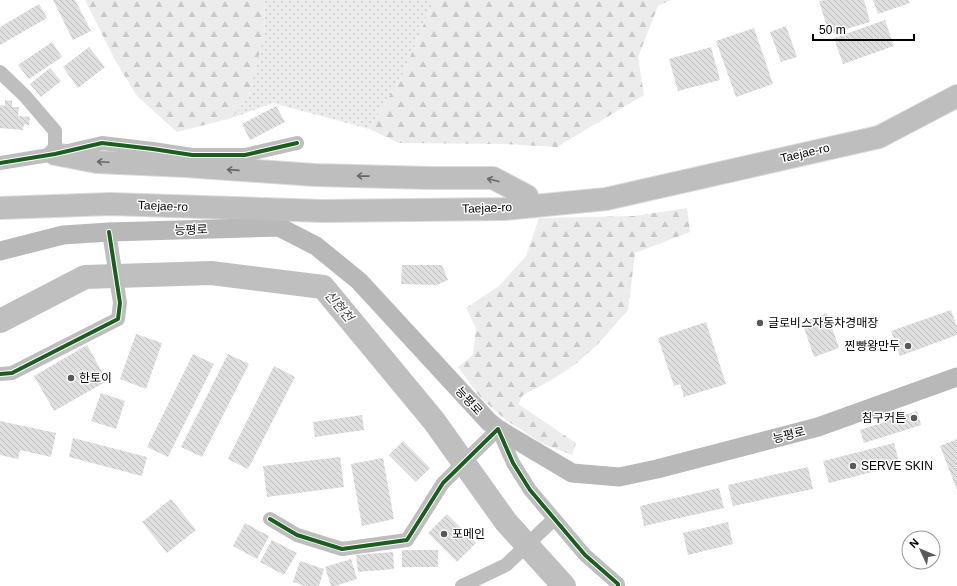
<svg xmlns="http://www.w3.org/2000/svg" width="957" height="586" viewBox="0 0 957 586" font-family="Arial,'Noto Sans KR',sans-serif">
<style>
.grass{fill:url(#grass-dots)}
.forest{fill:url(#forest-firs)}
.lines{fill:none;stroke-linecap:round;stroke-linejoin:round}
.river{stroke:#bfbfbf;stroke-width:24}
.building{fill:url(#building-back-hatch)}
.highway-casing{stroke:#dbdbdb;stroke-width:24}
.street{stroke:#bebebe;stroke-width:14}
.secondary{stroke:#b8b8b8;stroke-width:19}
.highway{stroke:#bebebe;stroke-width:22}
.cycleway-casing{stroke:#fff;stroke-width:6}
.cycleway{stroke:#1b5e20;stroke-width:4}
.oneway{stroke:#686868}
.poi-dot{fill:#595959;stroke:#fff;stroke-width:1.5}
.labels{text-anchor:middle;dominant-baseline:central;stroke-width:3;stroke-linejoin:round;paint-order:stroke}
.street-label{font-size:12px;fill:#000;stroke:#fff}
.poi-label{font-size:12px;fill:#000;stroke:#fff;text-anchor:start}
.water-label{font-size:13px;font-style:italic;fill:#444;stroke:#fff}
</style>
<defs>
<pattern id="grass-dots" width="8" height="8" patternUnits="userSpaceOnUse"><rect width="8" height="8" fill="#ececec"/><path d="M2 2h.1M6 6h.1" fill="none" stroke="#c9c9c9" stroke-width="1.8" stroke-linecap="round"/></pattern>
<pattern id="forest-firs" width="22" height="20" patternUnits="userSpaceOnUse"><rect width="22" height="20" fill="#ececec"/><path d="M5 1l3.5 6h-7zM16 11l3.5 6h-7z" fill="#c9c9c9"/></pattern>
<pattern id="building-back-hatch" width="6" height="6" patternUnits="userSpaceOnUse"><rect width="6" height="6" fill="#dfdfdf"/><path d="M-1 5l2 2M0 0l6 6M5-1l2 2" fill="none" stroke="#bebebe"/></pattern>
</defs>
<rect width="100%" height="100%" fill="#fff"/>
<polygon class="grass" points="265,0 434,0 402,76 369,129 273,103 232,118 249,95 264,35"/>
<g class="forest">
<polygon points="85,0 265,0 264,35 249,95 232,118 177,132 137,96 115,60"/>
<polygon points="434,0 671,0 658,6 638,57 644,95 557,147 504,144 399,143 369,129 402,76"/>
<polygon points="687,208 690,232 635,253 628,310 598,344 573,366 550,381 523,395 518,404 576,443 572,455 541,443 506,420 480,397 458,367 473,355 476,328 466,308 499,286 526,256 539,218 634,216"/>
</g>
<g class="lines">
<polyline class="river" points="0,321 85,277 211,273 323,287 434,421 506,522 564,586"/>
</g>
<g class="building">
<polygon points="53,0 75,0 91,31 73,40"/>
<polygon points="825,0 864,0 870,22 829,34 819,1"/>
<polygon points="873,0 908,0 910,3 878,14"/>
<polygon points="39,4 47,18 0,45 0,27"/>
<polygon points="885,20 894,46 843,64 834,38"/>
<polygon points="786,26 797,57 781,62 770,32"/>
<polygon points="754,28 773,84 736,97 716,41"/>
<polygon points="52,42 62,57 29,79 18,65"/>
<polygon points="89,47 105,67 78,88 63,67"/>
<polygon points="711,47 720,80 678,91 669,59"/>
<polygon points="50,68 61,81 41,97 30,84"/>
<polygon points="5,100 12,101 12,107 19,107 18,116 30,117 29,125 24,124 23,130 0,128 0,105 5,106"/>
<polygon points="276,106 285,122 250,140 242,124"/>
<polygon points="402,265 442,265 448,280 437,285 401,284"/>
<polygon points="951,310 957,327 957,335 900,356 891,331"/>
<polygon points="827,313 839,348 814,357 802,322"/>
<polygon points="706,322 726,384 684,397 680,384 674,386 658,338"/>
<polygon points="136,334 162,343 146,389 120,379"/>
<polygon points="87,345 107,381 54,411 34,376"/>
<polygon points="193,354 214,364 168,457 147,447"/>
<polygon points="228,354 249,364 202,457 181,447"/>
<polygon points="274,366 295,377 248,469 228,459"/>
<polygon points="101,393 125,401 116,429 91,421"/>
<polygon points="917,411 921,425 864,443 860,430"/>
<polygon points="362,415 364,430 315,437 313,422"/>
<polygon points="0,421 56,433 51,457 20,450 18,459 0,455"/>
<polygon points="73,438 147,457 142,476 69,457"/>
<polygon points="957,439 957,490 940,446"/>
<polygon points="403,441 430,468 416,482 389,455"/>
<polygon points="894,443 900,465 829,483 823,461"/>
<polygon points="340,457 344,487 267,497 263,466"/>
<polygon points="383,458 394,519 362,526 351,464"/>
<polygon points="808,467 813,489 733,506 728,485"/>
<polygon points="719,488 724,508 644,526 640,506"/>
<polygon points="171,499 196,530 167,553 142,522"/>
<polygon points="447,514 476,543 457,562 428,533"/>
<polygon points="728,522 733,544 688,555 683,533"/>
<polygon points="245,523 269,536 257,559 233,546"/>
<polygon points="272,540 297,553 284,575 260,562"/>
<rect x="402" y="550" width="36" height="17"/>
<polygon points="393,552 394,569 358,572 356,555"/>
<polygon points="351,559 357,579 335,586 331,586 325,567"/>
<polygon points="300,561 324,569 319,586 305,586 293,582"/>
</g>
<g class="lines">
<g class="highway-casing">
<g id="highway">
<polyline points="55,154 97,162 186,166 315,175 429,178 493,178 527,196"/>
<polyline points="0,208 110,204 323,211 504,209 606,199 879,137 957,96"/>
</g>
</g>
<g class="street">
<polyline points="0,72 25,96 55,131 55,154"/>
<polyline points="0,163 55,154 102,143 153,149 192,155 245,155 297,143"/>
<polyline points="0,374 12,373 118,319 120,303 109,232"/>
<polyline points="270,519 297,535 342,549 407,540 443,483 498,429 513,463 530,490 585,555 618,584 618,586"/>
<polyline points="462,586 506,565 554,519"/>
</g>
<polyline class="secondary" points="0,251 63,235 109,232 279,227 316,246 359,281 489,422 498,429 572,473 619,477 657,469 818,427 957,377"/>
<use href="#highway" class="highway"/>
<g class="cycleway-casing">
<g id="cycleway">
<polyline points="0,163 55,154 102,143 153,149 192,155 245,155 297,143"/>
<polyline points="0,374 12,373 118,319 120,303 109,232"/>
<polyline points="270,519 297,535 342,549 407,540 443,483 498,429 513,463 530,490 585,555 618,584 618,586"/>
</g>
</g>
<use href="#cycleway" class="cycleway"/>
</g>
<defs><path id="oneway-shaft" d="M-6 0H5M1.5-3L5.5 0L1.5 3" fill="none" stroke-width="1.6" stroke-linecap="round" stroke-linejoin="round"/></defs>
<g class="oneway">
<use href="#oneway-shaft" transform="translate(103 162) rotate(-177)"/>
<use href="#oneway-shaft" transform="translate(233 170) rotate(-176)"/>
<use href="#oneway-shaft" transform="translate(363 176) rotate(-179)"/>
<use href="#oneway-shaft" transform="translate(493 180) rotate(-166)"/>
</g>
<g class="poi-dot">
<circle cx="760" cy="323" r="4"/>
<circle cx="908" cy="346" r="4"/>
<circle cx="71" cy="378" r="4"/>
<circle cx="914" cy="418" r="4"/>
<circle cx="853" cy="466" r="4"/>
<circle cx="444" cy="534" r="4"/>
</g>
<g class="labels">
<g class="street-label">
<text transform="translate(805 153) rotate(-13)">Taejae-ro</text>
<text transform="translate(163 206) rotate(2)">Taejae-ro</text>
<text transform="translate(487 208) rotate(-2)">Taejae-ro</text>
<text transform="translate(191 230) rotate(-2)">능평로</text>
<text transform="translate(469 401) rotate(47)">능평로</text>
<text transform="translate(789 435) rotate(-14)">능평로</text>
</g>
<g class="poi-label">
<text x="768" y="323">글로비스자동차경매장</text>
<text x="900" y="346" text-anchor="end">찐빵왕만두</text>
<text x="79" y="378">한토이</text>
<text x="906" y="418" text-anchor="end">침구커튼</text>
<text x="861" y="466">SERVE SKIN</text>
<text x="452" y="534">포메인</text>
</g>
<g class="water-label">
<text transform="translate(339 306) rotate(50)">신현천</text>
</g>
</g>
<g transform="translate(921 550) rotate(314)"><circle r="19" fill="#ffffff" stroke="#999999"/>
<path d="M0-3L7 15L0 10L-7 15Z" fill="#595959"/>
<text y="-6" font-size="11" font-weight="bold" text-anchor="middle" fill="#000000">N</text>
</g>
<path d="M813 34v6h101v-6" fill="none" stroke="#000000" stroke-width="2"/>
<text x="819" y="34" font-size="12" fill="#000000" stroke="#ffffff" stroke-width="3" paint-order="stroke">50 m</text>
</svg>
